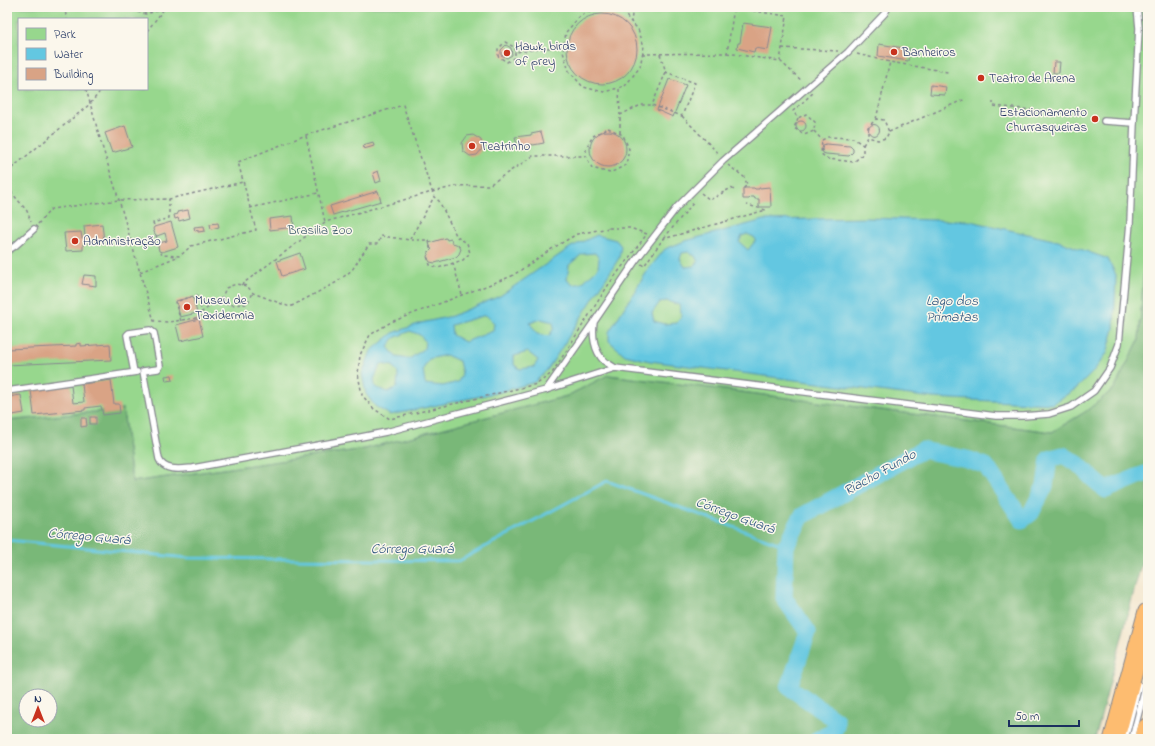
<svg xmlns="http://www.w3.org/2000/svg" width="1155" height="746" viewBox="0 0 1155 746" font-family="'Indie Flower',sans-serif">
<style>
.green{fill:#97d78d;stroke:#598376;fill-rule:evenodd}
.forest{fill:#79b878;stroke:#4a746b;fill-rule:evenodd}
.water{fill:#63c7e1;stroke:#3f7ba0;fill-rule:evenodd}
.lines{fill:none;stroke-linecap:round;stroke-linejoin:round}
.stream{stroke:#63c7e1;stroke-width:3}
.river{stroke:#63c7e1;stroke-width:17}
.building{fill:#d9a385}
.lane-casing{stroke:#86878f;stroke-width:8}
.highway-casing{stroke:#86878f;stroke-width:22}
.path{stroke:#86878f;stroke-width:1.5;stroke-dasharray:3 3;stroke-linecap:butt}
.lane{stroke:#fff;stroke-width:5.5}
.highway{stroke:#fdbc6f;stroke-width:20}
.poi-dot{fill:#c8321e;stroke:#fbf7ec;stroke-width:1.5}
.labels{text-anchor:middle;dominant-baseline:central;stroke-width:3;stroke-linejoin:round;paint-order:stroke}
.poi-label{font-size:13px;fill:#1b2f5e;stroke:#fbf7ec;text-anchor:start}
.park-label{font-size:13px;fill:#3a596a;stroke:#fbf7ec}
.water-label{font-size:14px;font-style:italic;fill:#2d557f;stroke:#fbf7ec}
</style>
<rect width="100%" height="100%" fill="#fbf7ec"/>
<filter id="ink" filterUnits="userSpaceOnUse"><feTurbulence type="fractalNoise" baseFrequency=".025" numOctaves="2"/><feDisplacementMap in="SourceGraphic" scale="8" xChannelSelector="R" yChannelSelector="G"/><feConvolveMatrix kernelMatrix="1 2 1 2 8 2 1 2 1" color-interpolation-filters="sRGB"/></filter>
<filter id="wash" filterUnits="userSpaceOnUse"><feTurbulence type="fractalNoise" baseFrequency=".012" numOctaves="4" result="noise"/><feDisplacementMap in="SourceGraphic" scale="16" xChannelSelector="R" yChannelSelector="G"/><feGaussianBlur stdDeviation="0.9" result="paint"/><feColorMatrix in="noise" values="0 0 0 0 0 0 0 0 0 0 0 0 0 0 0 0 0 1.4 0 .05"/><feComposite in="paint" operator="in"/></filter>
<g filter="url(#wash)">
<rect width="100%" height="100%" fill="#f0dfc0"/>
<path class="green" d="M7,7h1141v203l-9,130 -25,49 -29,23 -33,20 -443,-57 -42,21 -202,53 -233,33 -9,-73 -116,12zM19,19h128v70h-128z"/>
<path class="forest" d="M1148,210v328l-53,201h-1088v-318l116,-12 9,73 233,-33 202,-53 41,-21 444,57 33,-20 29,-23 25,-49zM26,696h24v24h-24z"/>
<g class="water">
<path d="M865,218l105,3 88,20 50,18 8,16 -2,54 -7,24 -14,19 -16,16 -25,16 -119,-6 -283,-37 -25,-6 -16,-14v-9l39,-62 17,-21 20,-8 79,-21zM747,234l7,3 2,3 -8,10 -9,-8 3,-6zM688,252l7,4 3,6 -4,4 -9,1 -5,-8 2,-6zM667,301l12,4 3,10 -5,8 -13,1 -10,-3 -2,-8 8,-11z"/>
<path d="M597,235l19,5 5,6 -2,12 -71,111 -13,13 -35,10 -110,23 -15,-9 -9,-12 -4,-20 9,-23 22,-18 28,-10 31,-7 48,-20 71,-49zM595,253l4,5 -1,10 -16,15 -9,2 -6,-5 2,-15 13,-11zM486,315l8,8 -1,8 -28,11 -13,-7 -1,-10zM541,319l12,3 1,6 -5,8 -12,-2 -7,-11zM410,331l10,4 5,6 -1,8 -15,10 -13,-2 -8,-10 6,-9zM528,352l10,8 -4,7 -14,2 -6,-4v-9zM446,355l13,6 3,13 -4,8 -15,4 -18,-2 -2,-15 6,-10zM381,364l12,2 5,7 -1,14 -9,5 -13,-5 -1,-8z"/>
</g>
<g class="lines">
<polyline class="stream" points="7,540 188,558 459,561 607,481 786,546"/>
<polyline class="river" points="818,739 831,733 836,727 836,720 789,687 808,632 784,598 786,546 802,516 922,450 967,459 986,466 1022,520 1031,513 1045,486 1049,459 1063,455 1078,464 1092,478 1106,490 1139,476 1148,473"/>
</g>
<g id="blocks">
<g class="building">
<circle cx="602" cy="49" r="35"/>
<polygon points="743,23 772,27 768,50 755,48 754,52 737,48 738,43 740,43"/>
<polygon points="879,44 910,49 908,61 878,56"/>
<polygon points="506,45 511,48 512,55 507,58 501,55 501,50"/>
<polygon points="1054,62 1060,62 1059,73 1053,73"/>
<polygon points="669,79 686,85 673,117 657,110"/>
<polygon points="931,85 946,87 945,95 930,94"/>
<circle cx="801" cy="126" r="5"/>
<circle cx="874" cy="130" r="5.5"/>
<polygon points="125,126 132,147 112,153 105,133"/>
<circle cx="608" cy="149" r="18"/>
<polygon points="541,132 544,143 533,145 532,144 529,145 529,146 518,149 515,137 531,135 531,134"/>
<polygon points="473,135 481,140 482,149 477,155 470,156 463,151 462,143 467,136"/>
<polygon points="373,142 374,146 364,149 363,145"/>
<polygon points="826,144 850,146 853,149 853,152 849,156 826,154 823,153 822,149 823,145"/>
<polygon points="378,171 381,181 376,183 373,173"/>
<polygon points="770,187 771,207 759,207 759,199 755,199 754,197 751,197 749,199 743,199 743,188 754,188 755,189 759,189 759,188"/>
<polygon points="378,191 381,201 333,215 330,206"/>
<polygon points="188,210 190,218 179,221 178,218 175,219 174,215 178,214 177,212"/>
<polygon points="293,216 294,227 270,230 269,219"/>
<polygon points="171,222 178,247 162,252 159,251 158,246 159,243 167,241 165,233 157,236 155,234 153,229 154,227"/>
<polygon points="218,223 219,227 211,229 210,224"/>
<polygon points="102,224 104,241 83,244 83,250 66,251 64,233 81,232 82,238 85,238 84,226"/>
<polygon points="204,226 205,231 198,232 198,230 195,231 194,227"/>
<polygon points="446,238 447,240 451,239 452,243 456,244 459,246 461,249 459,254 456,257 435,263 430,262 427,257 428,253 432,249 431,249 429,243"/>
<polygon points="300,253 305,269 282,276 277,261"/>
<polygon points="84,275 96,276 96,286 82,284"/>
<polygon points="191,297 193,297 197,313 180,317 176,301"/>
<polygon points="199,319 203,336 180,341 176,325"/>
<polygon points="81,343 81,346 110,344 111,360 7,365 7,349 76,346 76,344"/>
<polygon points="172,375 173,380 166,381 165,376"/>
<polygon points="111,380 114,404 119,404 120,413 103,415 101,406 85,408 85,410 34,415 31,390 71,385 73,403 84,402 82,384"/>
<polygon points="21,395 24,413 7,416 7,397"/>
<rect x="90" y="417" width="6" height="7"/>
<polygon points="81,418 86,418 87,426 81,427"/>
</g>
</g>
</g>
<g filter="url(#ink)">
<use href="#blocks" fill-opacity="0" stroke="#86878f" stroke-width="1"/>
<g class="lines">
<g class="lane-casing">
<g id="lane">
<polyline points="1104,121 1134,123"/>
<polyline points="7,251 15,246 34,229"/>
<path d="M615,368c-4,-3 -8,-5 -11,-7 -10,-10 -12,-26 -10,-39l42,-62 41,-53 46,-46 125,-109 37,-39 3,-6"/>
<path d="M134,372l-7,-37 2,-2 21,-3 4,3 6,33 -2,3 -15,2 16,88c5,13 22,10 34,9l158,-29 35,-7 160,-42 69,-22 381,48h27l26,-2 22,-7 23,-16 16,-23 9,-24 11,-121 4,-100 5,-95 -2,-21"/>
<polyline points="546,390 593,323"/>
<polyline points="7,391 137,372"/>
<polyline points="1125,739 1139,685"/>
<polyline points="1132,739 1148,677"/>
</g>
</g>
<g class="highway-casing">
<g id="highway">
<polyline points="1114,739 1148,613"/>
<polyline points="1145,739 1148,728"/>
</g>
</g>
<g class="path">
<polyline points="64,7 67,19"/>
<polyline points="128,7 129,10 146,14 171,7"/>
<polyline points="602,7 581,15 566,32 563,52 569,71 583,87 604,92 625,86 640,67 644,46 638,29 631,22 633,7"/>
<polyline points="605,7 623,12 631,22"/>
<polyline points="147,31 164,9"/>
<polyline points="782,48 838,51"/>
<polyline points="515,52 515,57 507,62 498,56 498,49 505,42 514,47 515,52 564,46"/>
<polyline points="727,53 780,61 802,81"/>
<polyline points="642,54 727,53 734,8 787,16 780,61"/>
<polyline points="660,54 666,72 695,83 682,116 652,105 666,72"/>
<polyline points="857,54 890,62"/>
<polyline points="86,89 103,149 119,200 154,321 169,322 202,317 202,312 222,297 226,288 236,284 247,286 253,293 290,307 337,282 352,270 369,244 378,244 381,236 410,240 429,240 430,248 427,256 430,265 438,268 463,260 470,253 467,243 457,237 439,201 434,197 403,105 306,135 238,162 256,230 191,246 180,256 162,255 161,253"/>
<polyline points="619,89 620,115"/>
<polyline points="993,101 993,106 1063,113"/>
<polyline points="682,116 713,148 719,155"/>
<polyline points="798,118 794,128 804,135 814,131 815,122 806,114 798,118 793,111 814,92"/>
<polyline points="876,119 890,62 948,72"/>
<polygon points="608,128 623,135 629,149 626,165 610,173 592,168 586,156 586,148 593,136"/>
<polyline points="814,131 822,140 828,137 853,138 863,145 863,154 854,162 828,159 821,154 822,140"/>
<polyline points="889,132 963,100 964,97"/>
<polyline points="620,133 620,115 641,105 652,105"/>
<polyline points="306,136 325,222"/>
<polyline points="863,145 868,137 878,140 886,138 889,132 884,120 876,119 868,127 868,137"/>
<polyline points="728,165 744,177 747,184 742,191"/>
<polyline points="7,172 90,104 102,89"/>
<polyline points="7,187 27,211 31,222"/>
<polyline points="701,193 710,200 731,188 734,190"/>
<polyline points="250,208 318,193"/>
<polyline points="38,224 51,209 119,200 169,199 243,182"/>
<polyline points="154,225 153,223 169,218 169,199"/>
<polygon points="609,228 630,228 647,234 609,284 552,373 537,384 390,419 374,409 362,395 358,374 360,355 370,335 391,322 512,276 553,248 577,234"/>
<polyline points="156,235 158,243"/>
<polyline points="664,238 694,202"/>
<polyline points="410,239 434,197"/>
<polyline points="453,263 462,295"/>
<polyline points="641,264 644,266 663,239 766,210 747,205"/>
<polyline points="140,272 179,256"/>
<polyline points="241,285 325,222 432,192 457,186 489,185 533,156 586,156"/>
<polyline points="223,298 228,305 247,304 253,293"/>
<polyline points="181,321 175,302 197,295 202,312"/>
</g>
<use href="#lane" class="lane"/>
<use href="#highway" class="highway"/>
</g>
</g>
<g class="poi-dot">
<circle cx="894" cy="52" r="4"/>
<circle cx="507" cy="53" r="4"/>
<circle cx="981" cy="78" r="4"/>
<circle cx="1095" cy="119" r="4"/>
<circle cx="472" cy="146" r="4"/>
<circle cx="75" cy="241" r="4"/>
<circle cx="187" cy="307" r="4"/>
</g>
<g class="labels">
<g class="poi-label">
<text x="515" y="46">Hawk, birds<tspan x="515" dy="15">of prey</tspan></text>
<text x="902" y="52">Banheiros</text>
<text x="989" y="78">Teatro de Arena</text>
<text x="1087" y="112" text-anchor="end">Estacionamento<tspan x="1087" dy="15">Churrasqueiras</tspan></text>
<text x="480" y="146">Teatrinho</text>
<text x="83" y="241">Administração</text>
<text x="195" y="300">Museu de<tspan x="195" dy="15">Taxidermia</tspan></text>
</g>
<g class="park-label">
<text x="320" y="230">Brasilia Zoo</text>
</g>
<g class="water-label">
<text x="952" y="301">Lago dos<tspan x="952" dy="16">Primatas</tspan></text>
<text transform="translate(880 473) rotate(-29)">Riacho Fundo</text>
<text transform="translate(735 516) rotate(20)">Córrego Guará</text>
<text transform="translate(89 537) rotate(5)">Córrego Guará</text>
<text x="412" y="549">Córrego Guará</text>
</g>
</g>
<rect width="1155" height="746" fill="none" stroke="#fbf7ec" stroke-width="24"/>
<rect x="18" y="18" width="130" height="72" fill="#fbf7ec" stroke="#a1a7b3"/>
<rect x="26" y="28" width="20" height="12" fill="#97d78d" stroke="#a1a7b3"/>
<text x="54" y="38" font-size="12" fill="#1b2f5e">Park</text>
<rect x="26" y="48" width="20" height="12" fill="#63c7e1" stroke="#a1a7b3"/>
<text x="54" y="58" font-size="12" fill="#1b2f5e">Water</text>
<rect x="26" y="68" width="20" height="12" fill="#d9a385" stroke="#a1a7b3"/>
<text x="54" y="78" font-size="12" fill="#1b2f5e">Building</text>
<g transform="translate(38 708)"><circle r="19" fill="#fbf7ec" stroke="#a1a7b3"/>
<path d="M0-3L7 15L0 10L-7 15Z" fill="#c8321e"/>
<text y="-6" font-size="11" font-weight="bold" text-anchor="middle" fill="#1b2f5e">N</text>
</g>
<path d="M1009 720v6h70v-6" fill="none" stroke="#1b2f5e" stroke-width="2"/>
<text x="1015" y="720" font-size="12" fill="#1b2f5e" stroke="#fbf7ec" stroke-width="3" paint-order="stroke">50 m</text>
</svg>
